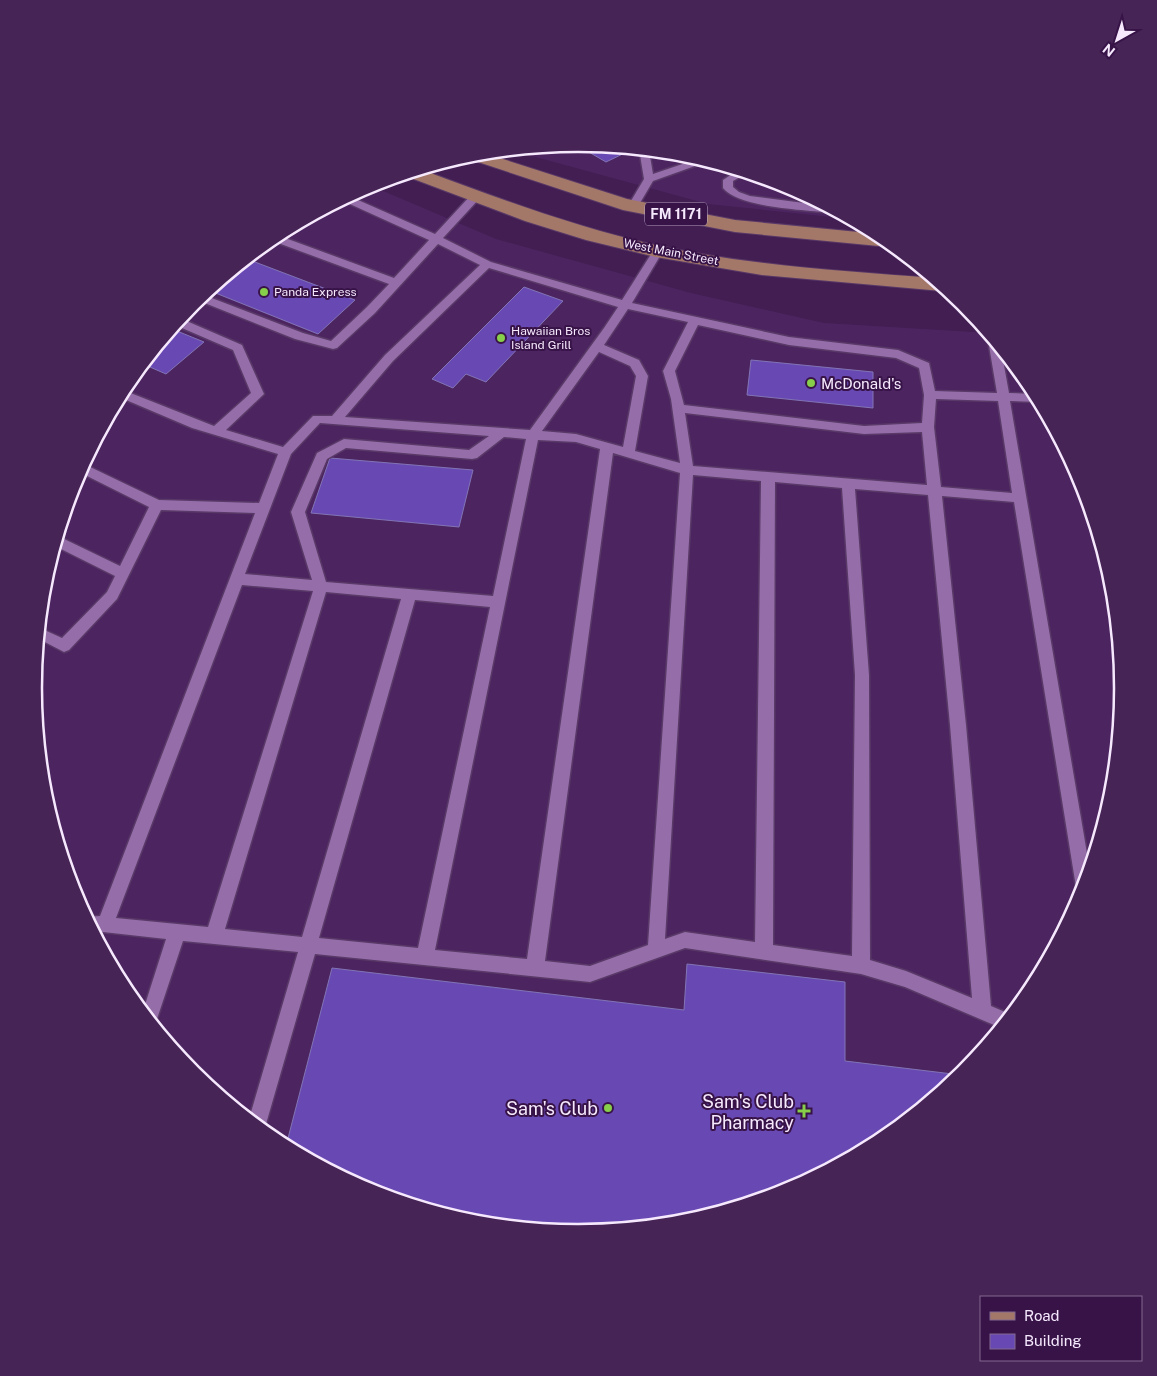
<svg xmlns="http://www.w3.org/2000/svg" width="1157" height="1376" viewBox="0 0 1157 1376" font-family="'Public Sans',sans-serif">
<style>
.built{fill:#4c2560}
.building{fill:#6849b3;stroke:#8274b5}
.lines{fill:none;stroke-linecap:round;stroke-linejoin:round}
.lane-casing{stroke:#593967;stroke-width:3}
.primary-casing{stroke:#593967;stroke-width:2}
.lane{fill:#946da9;fill-rule:evenodd}
.primary{fill:#a47869;fill-rule:evenodd}
.poi-dot{fill:#87cf4a;stroke:#371348;stroke-width:2}
.labels{text-anchor:middle;dominant-baseline:central;stroke-width:4;stroke-linejoin:round;paint-order:stroke}
.far-street-label{font-size:12px;fill:#f6e9fd;stroke:#371348}
.far-poi-label{font-size:12px;fill:#f6e9fd;stroke:#371348;text-anchor:start}
.shield{fill:#371348;stroke:#bda9c7;stroke-width:1}
.shield-label{font-size:14px;font-weight:bold;fill:#f6e9fd}
.poi-label{font-size:15px;fill:#f6e9fd;stroke:#371348;text-anchor:start}
.near-poi-label{font-size:18px;fill:#f6e9fd;stroke:#371348;text-anchor:end}
.rim{fill:none;stroke:#f6e9fd;stroke-width:2.5}
</style>
<rect width="100%" height="100%" fill="#421e53"/>
<g class="built">
<polygon points="579,143 685,154 787,185 851,219 708,204 532,156 515,150"/>
<polygon points="369,185 496,239 691,293 824,323 989,333 1032,386 1082,480 1113,582 1123,688 1113,795 1082,897 1031,991 963,1073 881,1141 787,1191 684,1222 578,1233 472,1222 370,1191 276,1141 193,1073 125,990 75,896 44,794 34,688 44,581 75,479 126,385 194,303 276,235"/>
</g>
<g class="building">
<polygon points="575,144 579,143 633,149 606,162"/>
<polygon points="247,259 355,300 318,334 208,290"/>
<polygon points="524,287 563,301 486,382 466,374 453,388 432,379"/>
<polygon points="172,329 204,342 166,374 143,364"/>
<polygon points="751,360 873,372 873,408 747,395"/>
<polygon points="330,458 473,470 459,527 311,513"/>
<polygon points="687,964 845,982 845,1061 961,1075 881,1141 787,1191 684,1222 578,1233 472,1222 370,1191 286,1146 332,968 684,1010"/>
</g>
<g class="lines">
<g class="lane-casing">
<g id="lane">
<polygon points="639,149 649,150 653,174 700,158 709,161 653,181 637,208 633,209 628,206 644,179"/>
<path d="M738,170l9,3 -14,8v6l6,5 11,4 77,10 10,6 -4,1c-26,-3 -94,-5 -110,-25v-8z"/>
<path d="M475,194l4,1 1,2 -1,2 -36,39 48,24 131,38 31,-49 5,-3 5,3 -31,52 157,34 109,13 31,13 6,28 62,2 -9,-53 4,-3 9,12 8,44 27,1 4,8 -30,-1 80,470 -8,23 -4,-2 -2,-5 -62,-385 -72,-6 24,229 25,281 21,9 -11,13 -96,-41 -44,-13 -176,-26 -95,34 -275,-28 -51,177 -15,-12 49,-167 -115,-11 -28,84 -12,-14 23,-72 -72,-8 -8,-14 14,-1 155,-403 -94,-3 -44,89 -48,51 -5,2 -25,-13 1,-11 22,10 45,-46 8,-16 -60,-30 3,-10 62,30 29,-59 -70,-35 4,-8 3,1 73,35 100,3 19,-49 -86,-26 -73,-31 4,-7 91,36 37,-33 -18,-43 -58,-25 5,-6h2l60,26 22,49 -38,36 57,17 30,-31h19l53,-61 95,-90 -42,-21 -63,69 -38,35 -4,1 -38,-10 -98,-39 7,-5 99,38 28,8 36,-34 22,-23 -119,-44 7,-5 117,43 35,-38 -88,-40 8,-4 86,38 36,-39zM489,268l129,39 -14,21 -74,102 -185,-13 48,-56zM628,309l60,13 -25,49 8,28 9,64 -45,-12 13,-75 -9,-16 -35,-15zM698,325l91,20 107,13 23,10 5,27 -2,28 -58,3 -180,-21 -9,-34zM599,352l31,14 6,10 -13,71 -47,-13 -34,-3zM936,399l62,2 14,92 -71,-6 -7,-60zM685,413l179,21 58,-2 5,53 -234,-19zM320,423l169,13 -20,14 -125,-11 -27,14 -26,59 21,68 -67,-6 46,-120zM504,437l22,2 -33,157 -167,-14 -21,-70 22,-53 19,-11 126,11 5,-1zM538,440l38,2 24,7 -73,510 -92,-9zM613,453l67,20 -32,472 -58,21 -45,-5zM693,475l68,6 -6,461 -70,-10 -20,7zM775,482l67,6 13,187 -3,281 -79,-11zM855,489l73,6 22,230 22,273 -66,-27 -36,-11 -1,-285zM242,585l71,6 -105,336 -92,-9zM326,592l75,7 -99,338 -77,-8zM415,600l75,7 -72,341 -99,-10z"/>
</g>
</g>
<g class="primary-casing">
<g id="primary">
<polygon points="484,153 627,199 735,220 879,234 894,246 889,247 735,232 623,210 463,157"/>
<path d="M420,169c77,29 155,58 235,76 91,20 185,26 279,33l14,12 -6,1 -180,-16 -106,-18 -70,-17 -61,-19 -122,-46z"/>
</g>
</g>
<use href="#lane" class="lane"/>
<use href="#primary" class="primary"/>
</g>
<g class="poi-dot">
<circle cx="264" cy="292" r="5"/>
<circle cx="501" cy="338" r="5"/>
<circle cx="811" cy="383" r="5"/>
<circle cx="608" cy="1108" r="5"/>
<path d="M801.5 1103.5h5v5h5v5h-5v5h-5v-5h-5v-5h5z"/>
</g>
<g class="labels">
<g class="far-street-label">
<text transform="translate(671 252) rotate(11)">West Main Street</text>
</g>
<g class="far-poi-label">
<text x="274" y="292">Panda Express</text>
<text x="511" y="331">Hawaiian Bros<tspan x="511" dy="14">Island Grill</tspan></text>
</g>
<rect class="shield" x="645" y="202.5" width="62" height="23" rx="4"/>
<g class="shield-label">
<text x="676" y="214">FM 1171</text>
</g>
<g class="poi-label">
<text x="821" y="383">McDonald's</text>
</g>
<g class="near-poi-label">
<text x="794" y="1101">Sam's Club<tspan x="794" dy="21">Pharmacy</tspan></text>
<text x="598" y="1108">Sam's Club</text>
</g>
</g>
<path d="M0 0H1157V1376H0ZM42 688a536 536 0 1 1 1072 0a536 536 0 1 1-1072 0Z" fill="#462456" fill-rule="evenodd"/>
<path class="rim" d="M42 688a536 536 0 1 1 1072 0a536 536 0 1 1-1072 0Z"/>
<rect x="980" y="1296" width="162" height="65" fill="#371348" stroke="#836990"/>
<rect x="990" y="1312" width="25" height="8" fill="#a47869" stroke="#836990"/>
<text x="1024" y="1321" font-size="15" fill="#f6e9fd">Road</text>
<rect x="990" y="1334" width="25" height="15" fill="#6849b3" stroke="#836990"/>
<text x="1024" y="1346" font-size="15" fill="#f6e9fd">Building</text>
<g transform="translate(1117 40) rotate(219)" stroke="#371348" stroke-width="4" paint-order="stroke">
<path d="M0-4L9 19L0 12L-9 19Z" fill="#f6e9fd"/>
<text y="-8" font-size="14" font-weight="bold" text-anchor="middle" fill="#f6e9fd">N</text>
</g>
</svg>
